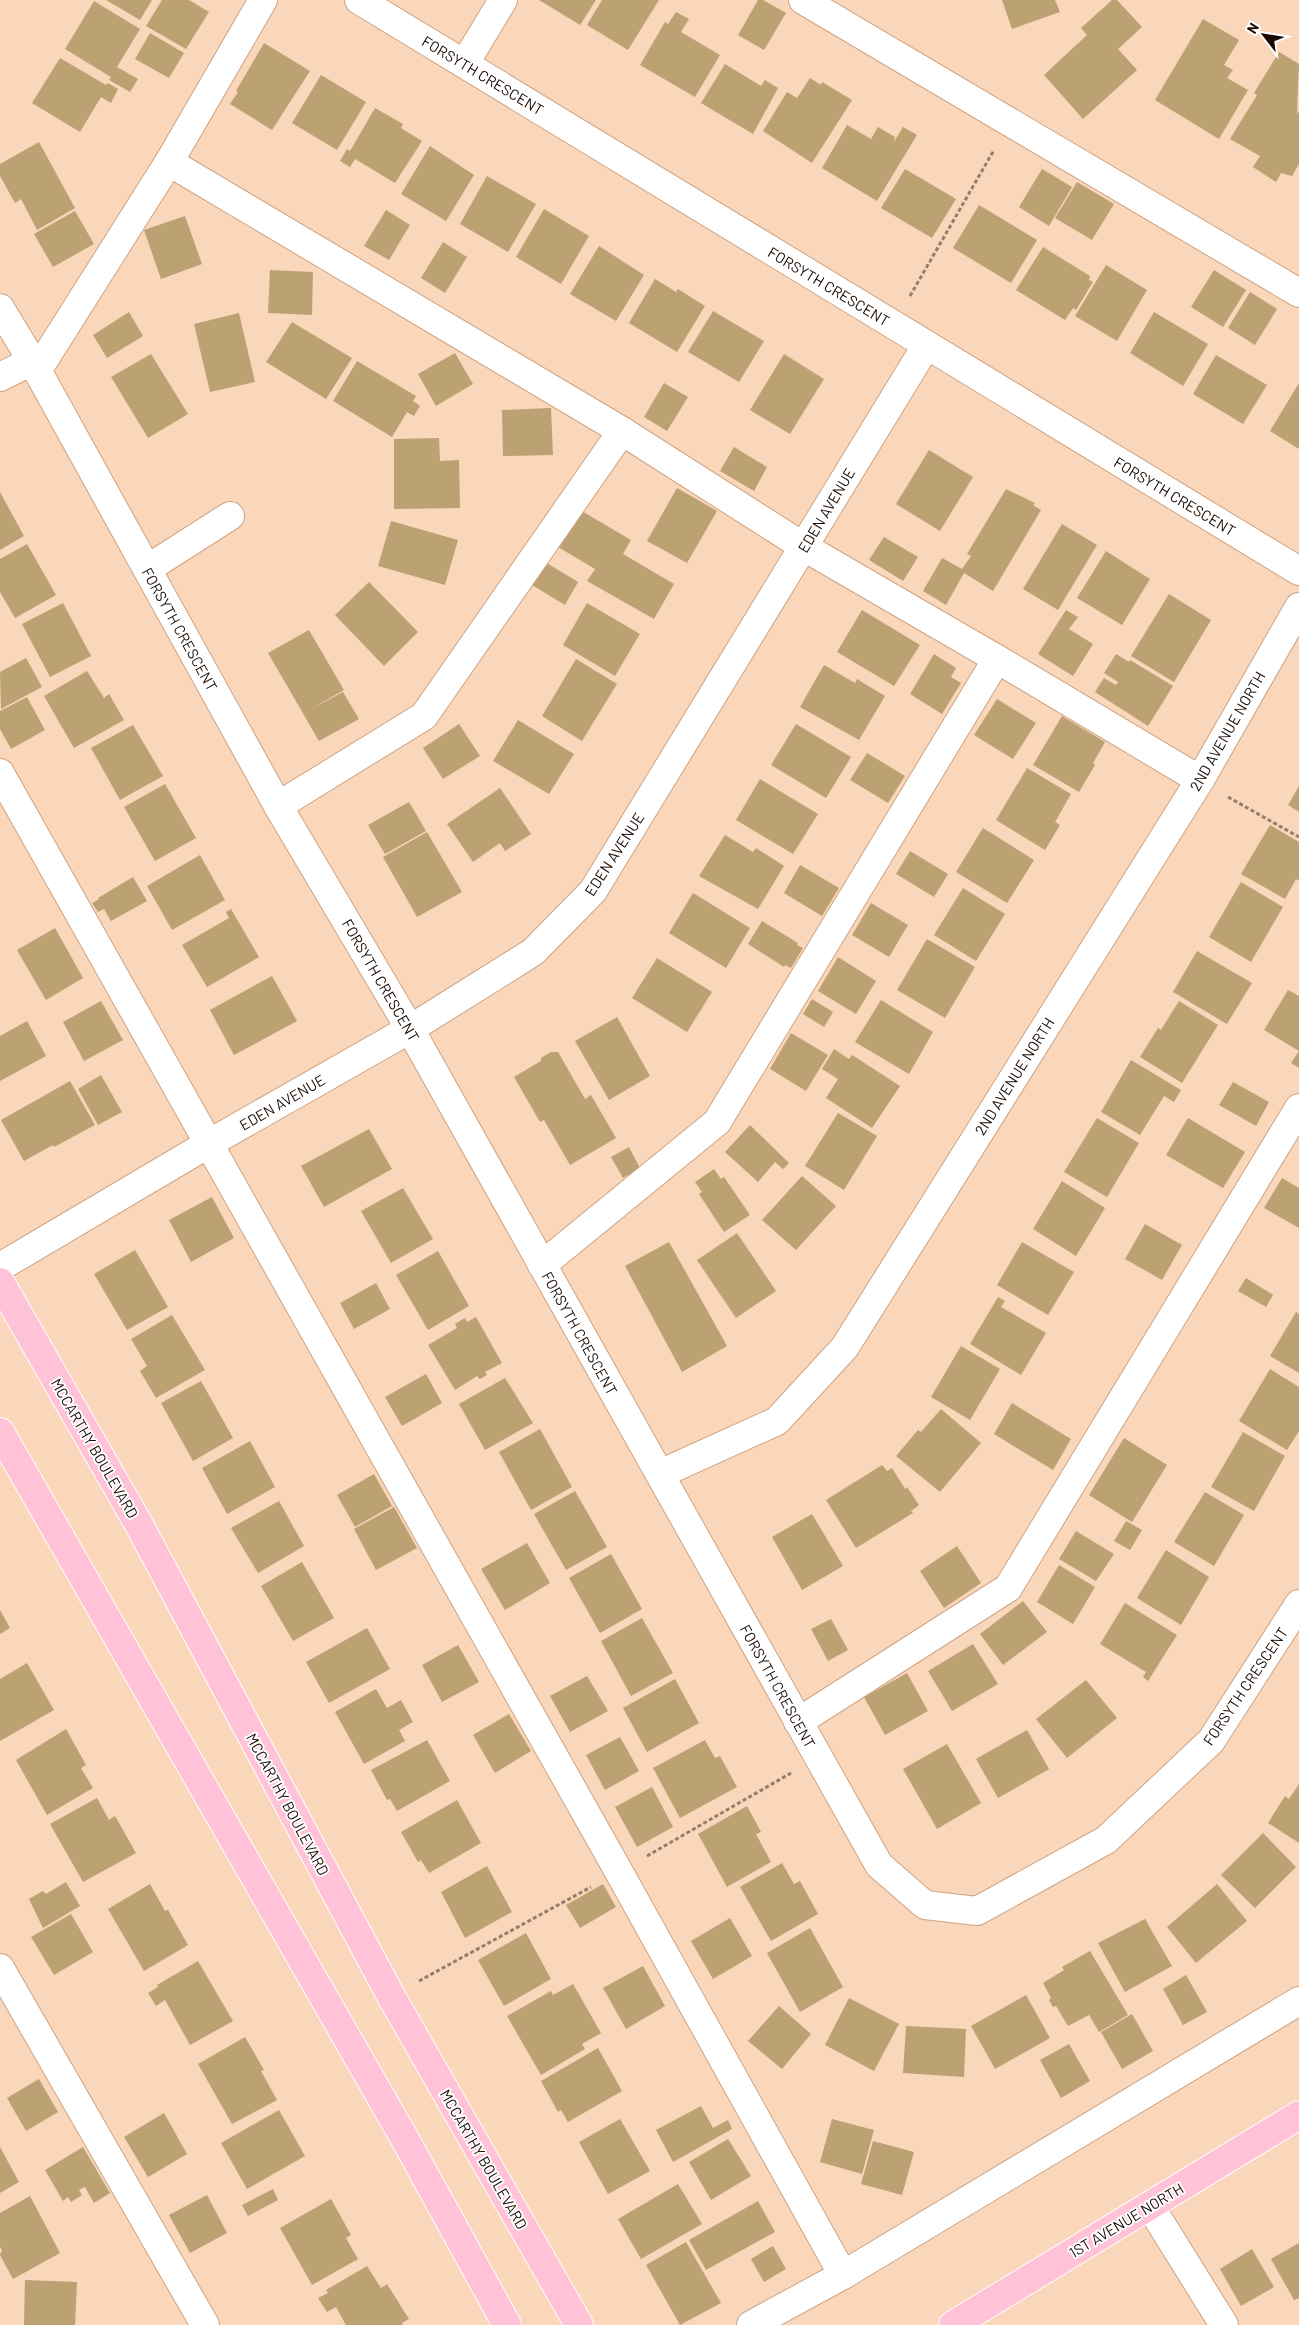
<svg xmlns="http://www.w3.org/2000/svg" width="1299" height="2325" viewBox="0 0 1299 2325" font-family="Barlow,sans-serif">
<style>
.building{fill:#bca173}
.lines{fill:none;stroke-linecap:round;stroke-linejoin:round}
.minor-casing{stroke:#cfa482;stroke-width:30}
.major-casing{stroke:#fff;stroke-width:30}
.path{stroke:#977d69;stroke-width:3;stroke-dasharray:4 2.5;stroke-linecap:butt}
.minor{stroke:#fff;stroke-width:28}
.major{stroke:#ffc2d6;stroke-width:28}
.labels{text-anchor:middle;dominant-baseline:central;stroke-width:4;stroke-linejoin:round;paint-order:stroke}
.street-label{font-size:15px;fill:#180901;stroke:#fff}
</style>
<rect width="100%" height="100%" fill="#fad6ba"/>
<g class="building">
<polygon points="106,0 152,0 140,20"/>
<polygon points="162,0 189,0 209,12 186,49 146,26"/>
<polygon points="539,0 596,0 580,25"/>
<polygon points="602,0 659,0 628,50 587,25"/>
<polygon points="758,0 763,0 786,13 764,50 738,35"/>
<polygon points="1002,0 1055,0 1060,12 1012,29"/>
<polygon points="1112,0 1117,0 1142,27 1118,49 1137,70 1083,119 1044,75 1087,35 1081,28"/>
<polygon points="94,1 140,29 117,67 138,79 130,92 109,80 111,77 65,49"/>
<polygon points="676,12 689,19 681,32 720,55 695,97 640,65 665,22 668,24"/>
<polygon points="1203,19 1239,40 1224,65 1233,70 1227,78 1248,90 1219,139 1155,100"/>
<polygon points="150,33 184,53 169,78 135,59"/>
<polygon points="264,43 310,71 272,130 230,104 238,92 236,91"/>
<polygon points="1279,52 1299,64 1297,112 1299,113 1299,164 1292,176 1281,173 1276,182 1253,167 1260,156 1230,139 1257,95 1254,93"/>
<polygon points="60,58 106,85 108,83 118,89 111,103 101,97 80,132 32,103"/>
<polygon points="725,64 761,86 765,80 778,88 753,134 701,103"/>
<polygon points="321,75 366,102 337,150 292,123"/>
<polygon points="810,78 821,85 822,82 852,100 812,163 763,131 787,92 797,98"/>
<polygon points="375,108 403,124 401,128 422,141 395,183 355,159 350,167 340,161 347,149 350,151"/>
<polygon points="847,125 871,139 878,127 895,137 894,142 903,127 917,135 877,201 822,168"/>
<polygon points="39,142 75,208 37,230 21,199 15,203 0,176 0,164"/>
<polygon points="430,146 474,175 446,221 401,194"/>
<polygon points="905,169 956,199 932,238 881,208"/>
<polygon points="1042,169 1072,187 1049,226 1019,207"/>
<polygon points="487,176 536,204 508,252 460,224"/>
<polygon points="1077,182 1114,204 1092,240 1055,218"/>
<polygon points="979,205 1037,240 1011,283 953,248"/>
<polygon points="544,209 589,236 561,284 516,257"/>
<polygon points="386,210 410,225 389,260 364,246"/>
<polygon points="75,211 94,244 53,267 34,234"/>
<polygon points="185,216 202,264 161,279 144,230"/>
<polygon points="443,242 467,257 445,293 421,278"/>
<polygon points="599,246 644,275 616,321 570,294"/>
<polygon points="1043,247 1090,276 1089,280 1093,282 1076,310 1073,308 1065,320 1016,290"/>
<polygon points="1106,265 1147,290 1117,341 1075,316"/>
<polygon points="270,270 313,272 312,315 268,313"/>
<polygon points="1214,270 1246,290 1223,327 1191,307"/>
<polygon points="655,279 676,292 678,289 705,306 677,352 629,323"/>
<polygon points="1250,292 1277,309 1255,345 1228,328"/>
<polygon points="713,311 764,341 739,382 688,352"/>
<polygon points="129,312 143,336 107,358 93,335"/>
<polygon points="1154,312 1208,344 1183,386 1130,353"/>
<polygon points="239,313 255,382 210,392 194,324"/>
<polygon points="292,322 352,358 326,399 266,362"/>
<polygon points="455,353 473,384 436,406 418,374"/>
<polygon points="151,354 188,414 148,438 111,377"/>
<polygon points="784,354 824,379 790,434 750,410"/>
<polygon points="1216,355 1267,385 1243,424 1193,394"/>
<polygon points="357,361 416,396 413,401 420,406 414,416 407,412 392,437 333,401"/>
<polygon points="664,383 688,397 667,431 644,417"/>
<polygon points="1299,383 1299,449 1270,431"/>
<polygon points="551,408 553,455 503,456 502,410"/>
<polygon points="439,438 440,461 459,460 460,508 394,509 394,439"/>
<polygon points="734,447 767,467 754,491 720,471"/>
<polygon points="929,450 973,477 940,531 896,504"/>
<polygon points="677,488 717,511 687,563 647,541"/>
<polygon points="1006,489 1035,503 1033,505 1041,510 993,591 964,573 946,605 923,591 942,558 962,569 971,556 967,554"/>
<polygon points="0,492 24,536 0,550"/>
<polygon points="580,510 631,540 623,554 674,584 654,619 587,581 595,569 558,547"/>
<polygon points="391,521 458,540 445,585 378,566"/>
<polygon points="1062,524 1097,545 1058,610 1023,589"/>
<polygon points="884,537 918,557 903,581 869,560"/>
<polygon points="27,544 56,595 15,618 0,592 0,559"/>
<polygon points="1106,551 1150,579 1122,625 1077,598"/>
<polygon points="545,562 578,582 565,605 532,585"/>
<polygon points="369,582 418,632 384,666 335,615"/>
<polygon points="1169,594 1211,620 1174,682 1131,656"/>
<polygon points="63,603 91,656 50,677 22,624"/>
<polygon points="587,603 640,634 615,676 563,645"/>
<polygon points="862,610 920,645 894,686 837,652"/>
<polygon points="1066,610 1078,617 1069,629 1093,644 1073,676 1038,654"/>
<polygon points="309,630 344,690 311,709 343,692 359,719 319,741 268,653"/>
<polygon points="934,654 956,668 951,677 961,683 942,714 910,694"/>
<polygon points="1116,654 1129,662 1130,660 1173,686 1148,726 1095,692 1104,678 1116,685 1118,682 1104,673"/>
<polygon points="26,658 42,687 1,709 0,672"/>
<polygon points="576,659 617,684 582,741 542,716"/>
<polygon points="824,665 855,683 857,679 885,696 859,740 800,707"/>
<polygon points="87,671 104,698 109,694 124,720 74,748 44,696"/>
<polygon points="27,697 45,730 11,749 0,729 0,711"/>
<polygon points="997,699 1036,723 1013,759 974,735"/>
<polygon points="1062,716 1105,742 1093,763 1095,765 1079,792 1033,765"/>
<polygon points="518,720 574,754 549,794 493,761"/>
<polygon points="459,724 480,756 443,779 423,748"/>
<polygon points="796,724 851,757 826,798 771,765"/>
<polygon points="133,725 163,776 120,800 91,748"/>
<polygon points="867,753 905,776 888,803 850,780"/>
<polygon points="1027,768 1071,794 1055,822 1060,825 1045,850 996,820"/>
<polygon points="760,779 818,814 793,854 736,820"/>
<polygon points="165,784 196,838 155,861 124,807"/>
<polygon points="1299,786 1299,812 1288,805"/>
<polygon points="500,788 531,834 505,851 500,843 473,862 447,824"/>
<polygon points="409,802 426,831 385,854 368,825"/>
<polygon points="1270,825 1299,842 1299,881 1296,879 1285,899 1241,874"/>
<polygon points="983,828 1034,860 1007,903 956,872"/>
<polygon points="427,832 462,892 417,917 383,857"/>
<polygon points="725,835 753,852 756,848 784,866 758,909 699,876"/>
<polygon points="910,851 948,874 934,897 896,874"/>
<polygon points="200,855 225,900 172,930 147,886"/>
<polygon points="800,865 839,888 822,916 784,893"/>
<polygon points="133,877 147,901 111,921 104,909 98,912 92,903 99,899 98,898"/>
<polygon points="1241,882 1283,907 1251,962 1209,937"/>
<polygon points="963,888 1005,914 976,961 934,935"/>
<polygon points="693,893 750,928 726,968 669,933"/>
<polygon points="871,903 908,925 889,957 852,935"/>
<polygon points="231,909 259,957 207,987 182,945 229,918 226,912"/>
<polygon points="762,921 798,943 797,945 803,948 791,968 785,965 784,967 748,944"/>
<polygon points="55,928 83,978 46,1000 17,950"/>
<polygon points="927,939 975,967 945,1018 897,990"/>
<polygon points="1197,951 1252,983 1227,1024 1173,992"/>
<polygon points="838,957 876,981 856,1014 818,991"/>
<polygon points="657,958 712,992 687,1032 632,998"/>
<polygon points="272,976 297,1021 234,1055 210,1010"/>
<polygon points="1288,990 1299,996 1299,1051 1264,1030"/>
<polygon points="812,999 833,1012 824,1027 803,1014"/>
<polygon points="881,1000 933,1032 909,1074 855,1042"/>
<polygon points="101,1001 123,1040 84,1061 63,1022"/>
<polygon points="1179,1001 1218,1025 1182,1083 1140,1057 1158,1028 1161,1030"/>
<polygon points="617,1017 650,1076 609,1100 575,1041"/>
<polygon points="27,1021 46,1056 0,1081 0,1036"/>
<polygon points="791,1033 828,1055 806,1091 770,1069"/>
<polygon points="834,1049 849,1059 852,1055 900,1086 872,1128 826,1098 838,1079 822,1069"/>
<polygon points="1299,1051 1299,1068 1291,1063"/>
<polygon points="551,1052 558,1052 585,1099 591,1095 616,1138 570,1165 544,1120 540,1122 514,1077 541,1061 541,1058"/>
<polygon points="1131,1060 1181,1090 1174,1102 1164,1096 1140,1135 1101,1112"/>
<polygon points="101,1075 122,1112 98,1125 78,1089"/>
<polygon points="70,1081 95,1125 54,1147 53,1145 24,1161 1,1120"/>
<polygon points="1233,1082 1269,1102 1256,1126 1219,1105"/>
<polygon points="838,1113 877,1136 844,1190 805,1166"/>
<polygon points="1097,1118 1139,1143 1107,1197 1064,1172"/>
<polygon points="1188,1118 1245,1152 1223,1188 1166,1155"/>
<polygon points="750,1125 789,1163 783,1169 775,1162 758,1182 725,1152"/>
<polygon points="369,1129 392,1169 324,1207 301,1166"/>
<polygon points="629,1147 640,1168 623,1178 611,1157"/>
<polygon points="714,1169 721,1179 724,1177 750,1215 724,1232 699,1194 702,1192 695,1182"/>
<polygon points="802,1176 836,1206 796,1250 762,1220"/>
<polygon points="1282,1178 1299,1188 1299,1228 1264,1208"/>
<polygon points="1062,1181 1105,1208 1076,1256 1033,1229"/>
<polygon points="403,1188 433,1239 391,1263 361,1211"/>
<polygon points="212,1197 234,1238 191,1262 169,1220"/>
<polygon points="1145,1224 1182,1245 1162,1280 1125,1259"/>
<polygon points="737,1233 776,1291 736,1318 697,1260"/>
<polygon points="669,1242 727,1346 682,1372 625,1266"/>
<polygon points="1022,1242 1074,1272 1048,1315 997,1285"/>
<polygon points="135,1250 168,1307 127,1330 94,1274"/>
<polygon points="438,1251 469,1306 428,1330 396,1275"/>
<polygon points="1246,1278 1273,1295 1266,1307 1238,1291"/>
<polygon points="376,1283 390,1309 354,1329 340,1303"/>
<polygon points="998,1297 1005,1301 1001,1307 1046,1333 1021,1375 970,1344"/>
<polygon points="1296,1312 1299,1314 1299,1373 1270,1356"/>
<polygon points="172,1315 205,1370 156,1398 140,1371 147,1366 131,1339"/>
<polygon points="476,1317 502,1363 485,1372 487,1375 480,1379 477,1376 455,1390 428,1345 457,1328 455,1324 465,1318 467,1322"/>
<polygon points="961,1346 1000,1369 970,1420 931,1397"/>
<polygon points="1270,1369 1299,1387 1299,1431 1287,1450 1239,1421"/>
<polygon points="426,1374 442,1403 402,1426 385,1397"/>
<polygon points="505,1378 533,1423 485,1450 459,1404"/>
<polygon points="201,1381 233,1438 193,1461 161,1403"/>
<polygon points="1012,1403 1071,1439 1053,1470 994,1434"/>
<polygon points="941,1409 981,1443 940,1492 896,1456 918,1430 921,1432"/>
<polygon points="540,1429 572,1487 531,1510 499,1452"/>
<polygon points="1243,1432 1285,1456 1254,1511 1211,1487"/>
<polygon points="1124,1438 1167,1465 1132,1522 1089,1495"/>
<polygon points="250,1441 275,1487 227,1514 202,1468"/>
<polygon points="882,1465 887,1471 892,1468 905,1489 907,1487 919,1505 911,1511 913,1513 856,1548 826,1500"/>
<polygon points="374,1474 392,1506 355,1527 337,1495"/>
<polygon points="575,1491 607,1547 566,1570 534,1514"/>
<polygon points="1205,1492 1244,1515 1214,1566 1174,1542"/>
<polygon points="279,1501 304,1546 258,1573 231,1528"/>
<polygon points="394,1507 417,1548 376,1570 354,1529"/>
<polygon points="812,1514 843,1566 802,1590 772,1537"/>
<polygon points="1126,1521 1142,1530 1130,1550 1114,1541"/>
<polygon points="1076,1531 1114,1554 1096,1581 1059,1559"/>
<polygon points="527,1543 550,1583 505,1610 481,1569"/>
<polygon points="957,1546 981,1583 944,1608 920,1571"/>
<polygon points="1166,1550 1209,1577 1181,1625 1137,1598"/>
<polygon points="611,1554 642,1609 600,1633 569,1578"/>
<polygon points="302,1562 334,1618 293,1641 261,1586"/>
<polygon points="1059,1565 1095,1587 1073,1624 1037,1602"/>
<polygon points="1023,1601 1047,1632 1003,1665 980,1634"/>
<polygon points="1125,1603 1177,1635 1148,1681 1143,1677 1146,1672 1100,1644"/>
<polygon points="0,1610 10,1628 0,1634"/>
<polygon points="642,1618 673,1673 631,1696 601,1641"/>
<polygon points="831,1619 848,1650 828,1661 811,1629"/>
<polygon points="367,1628 390,1669 329,1703 306,1662"/>
<polygon points="973,1644 998,1684 952,1711 928,1671"/>
<polygon points="458,1645 479,1682 442,1702 422,1665"/>
<polygon points="27,1663 54,1710 0,1741 0,1679"/>
<polygon points="907,1673 928,1711 885,1735 864,1697"/>
<polygon points="587,1676 608,1711 570,1732 550,1696"/>
<polygon points="675,1679 699,1723 647,1752 623,1708"/>
<polygon points="1086,1680 1117,1718 1067,1758 1036,1719"/>
<polygon points="376,1689 387,1708 401,1700 413,1722 399,1730 405,1741 364,1764 335,1712"/>
<polygon points="509,1714 531,1751 495,1773 473,1735"/>
<polygon points="66,1729 86,1765 81,1768 93,1788 47,1815 16,1760"/>
<polygon points="1027,1730 1049,1769 998,1798 976,1759"/>
<polygon points="620,1737 639,1771 605,1790 586,1755"/>
<polygon points="427,1740 450,1781 397,1811 390,1799 387,1800 371,1770"/>
<polygon points="705,1740 715,1758 720,1756 737,1787 680,1818 653,1768"/>
<polygon points="947,1744 981,1803 937,1829 903,1769"/>
<polygon points="1299,1784 1299,1843 1268,1823 1285,1796 1289,1799"/>
<polygon points="652,1787 673,1827 637,1847 615,1807"/>
<polygon points="97,1798 109,1820 115,1816 136,1853 83,1882 50,1824"/>
<polygon points="457,1800 481,1843 429,1873 421,1860 418,1862 401,1832"/>
<polygon points="747,1806 761,1832 756,1834 771,1862 727,1887 698,1834"/>
<polygon points="1263,1833 1296,1867 1255,1908 1221,1875"/>
<polygon points="782,1863 794,1884 800,1881 818,1914 771,1941 740,1887"/>
<polygon points="487,1866 512,1912 465,1938 441,1892"/>
<polygon points="66,1882 80,1906 43,1928 29,1899 43,1891 46,1894"/>
<polygon points="150,1884 165,1911 168,1910 188,1945 144,1971 108,1909"/>
<polygon points="603,1884 616,1907 580,1928 566,1905"/>
<polygon points="1217,1884 1247,1921 1196,1963 1167,1927"/>
<polygon points="71,1914 93,1952 54,1975 31,1937"/>
<polygon points="730,1918 752,1956 713,1979 691,1941"/>
<polygon points="1145,1919 1172,1966 1125,1992 1098,1943"/>
<polygon points="810,1928 843,1987 800,2012 767,1953"/>
<polygon points="526,1933 551,1979 504,2006 478,1960"/>
<polygon points="1090,1951 1128,2015 1099,2032 1089,2015 1068,2026 1056,2006 1053,2007 1049,2000 1051,1998 1043,1983 1064,1970 1062,1967"/>
<polygon points="198,1961 233,2021 190,2045 165,2000 156,2006 148,1993 158,1987 157,1985"/>
<polygon points="643,1966 665,2006 626,2029 603,1988"/>
<polygon points="1186,1975 1207,2012 1183,2025 1163,1989"/>
<polygon points="573,1984 601,2033 582,2044 585,2049 541,2075 507,2016 551,1991 553,1995"/>
<polygon points="1026,1995 1050,2038 995,2069 971,2026"/>
<polygon points="849,1998 899,2024 874,2071 825,2045"/>
<polygon points="779,2006 811,2034 782,2069 748,2041"/>
<polygon points="1132,2014 1153,2051 1122,2069 1101,2032"/>
<polygon points="906,2026 966,2029 964,2077 903,2073"/>
<polygon points="245,2037 264,2070 261,2071 277,2100 232,2124 198,2064"/>
<polygon points="1069,2044 1090,2081 1061,2098 1040,2060"/>
<polygon points="598,2048 622,2091 568,2122 561,2110 558,2112 541,2081"/>
<polygon points="39,2079 58,2112 26,2131 7,2098"/>
<polygon points="701,2106 713,2128 728,2120 732,2129 673,2162 656,2130"/>
<polygon points="279,2110 305,2156 247,2189 221,2143"/>
<polygon points="164,2113 187,2154 148,2177 124,2137"/>
<polygon points="620,2119 650,2171 608,2194 579,2142"/>
<polygon points="832,2119 874,2130 862,2174 820,2162"/>
<polygon points="728,2139 751,2176 711,2200 689,2162"/>
<polygon points="873,2141 914,2152 902,2195 861,2184"/>
<polygon points="0,2147 19,2182 0,2193"/>
<polygon points="83,2147 110,2193 94,2203 85,2187 79,2190 82,2195 71,2202 68,2197 63,2201 45,2170"/>
<polygon points="678,2184 702,2224 641,2259 618,2219"/>
<polygon points="273,2189 278,2200 248,2216 242,2205"/>
<polygon points="207,2195 227,2233 190,2253 169,2215"/>
<polygon points="30,2196 60,2253 13,2279 0,2255 2,2250 0,2247 0,2213"/>
<polygon points="331,2199 351,2235 346,2238 358,2259 312,2285 280,2228"/>
<polygon points="758,2201 775,2232 706,2270 689,2240"/>
<polygon points="686,2242 721,2303 680,2325 646,2265"/>
<polygon points="1299,2243 1299,2298 1294,2300 1271,2259"/>
<polygon points="773,2246 786,2269 764,2282 751,2259"/>
<polygon points="1252,2249 1274,2287 1241,2306 1220,2269"/>
<polygon points="367,2266 381,2288 387,2284 409,2319 402,2323 403,2325 346,2325 336,2307 327,2312 318,2298 328,2293 326,2290"/>
<polygon points="25,2280 77,2282 75,2325 24,2325"/>
</g>
<g class="lines">
<g class="minor-casing">
<g id="minor">
<polyline points="359,0 1299,571"/>
<polyline points="803,0 1299,293"/>
<polyline points="465,63 503,0"/>
<polyline points="169,162 622,431 804,547 997,659 1200,780"/>
<polyline points="0,308 32,361 278,806 410,1029 879,1865 925,1905 977,1911 1106,1840 1211,1741 1299,1604"/>
<polyline points="37,371 169,162 263,0"/>
<polyline points="0,377 32,361"/>
<polyline points="147,569 230,516"/>
<polyline points="0,773 619,1872 843,2275"/>
<polyline points="278,806 424,716 622,431"/>
<polyline points="542,1265 717,1122 997,659"/>
<polyline points="0,1267 208,1144 410,1029 533,952 593,891 926,346"/>
<polyline points="660,1474 777,1421 845,1347 1200,780 1299,607"/>
<polyline points="798,1722 1008,1588 1299,1108"/>
<polyline points="0,1968 205,2325"/>
<polyline points="1150,2206 1224,2325"/>
<polyline points="751,2325 843,2275 1299,2001"/>
</g>
</g>
<g class="major-casing">
<g id="major">
<polyline points="0,1282 138,1523 391,1996 579,2325"/>
<polyline points="0,1432 406,2141 507,2325"/>
<polyline points="953,2325 1299,2115"/>
</g>
</g>
<g class="path">
<polyline points="910,296 994,150"/>
<polyline points="1228,797 1299,837"/>
<polyline points="647,1856 791,1773"/>
<polyline points="419,1981 591,1887"/>
</g>
<use href="#minor" class="minor"/>
<use href="#major" class="major"/>
</g>
<g class="labels">
<g class="street-label">
<text transform="translate(483 75) rotate(31)">FORSYTH CRESCENT</text>
<text transform="translate(829 286) rotate(31)">FORSYTH CRESCENT</text>
<text transform="translate(1175 496) rotate(31)">FORSYTH CRESCENT</text>
<text transform="translate(826 510) rotate(-59)">EDEN AVENUE</text>
<text transform="translate(180 629) rotate(61)">FORSYTH CRESCENT</text>
<text transform="translate(1227 731) rotate(-60)">2ND AVENUE NORTH</text>
<text transform="translate(614 854) rotate(-57)">EDEN AVENUE</text>
<text transform="translate(381 980) rotate(60)">FORSYTH CRESCENT</text>
<text transform="translate(1014 1076) rotate(-58)">2ND AVENUE NORTH</text>
<text transform="translate(282 1102) rotate(-30)">EDEN AVENUE</text>
<text transform="translate(580 1333) rotate(61)">FORSYTH CRESCENT</text>
<text transform="translate(95 1448) rotate(60)">MCCARTHY BOULEVARD</text>
<text transform="translate(778 1686) rotate(61)">FORSYTH CRESCENT</text>
<text transform="translate(1245 1686) rotate(-56)">FORSYTH CRESCENT</text>
<text transform="translate(288 1804) rotate(62)">MCCARTHY BOULEVARD</text>
<text transform="translate(484 2159) rotate(60)">MCCARTHY BOULEVARD</text>
<text transform="translate(1126 2220) rotate(-31)">1ST AVENUE NORTH</text>
</g>
</g>
<g transform="translate(1264 35) rotate(301)" stroke="#ffffff" stroke-width="4" paint-order="stroke">
<path d="M0-4L9 19L0 12L-9 19Z" fill="#180901"/>
<text y="-8" font-size="14" font-weight="bold" text-anchor="middle" fill="#180901">N</text>
</g>
</svg>
